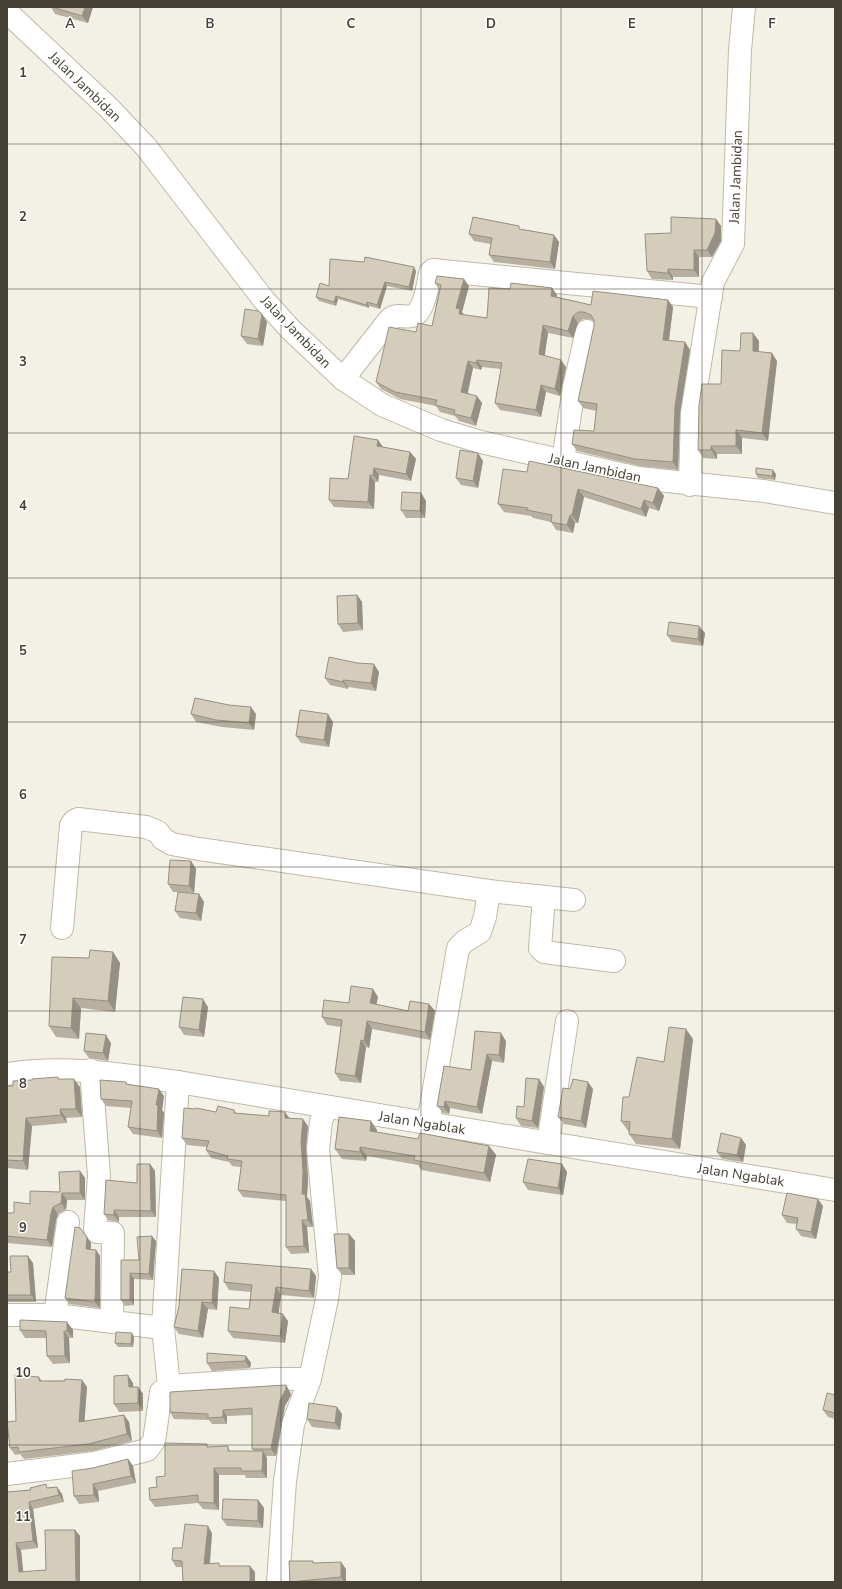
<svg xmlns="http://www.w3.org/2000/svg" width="842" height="1589" viewBox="0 0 842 1589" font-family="'Nunito Sans',sans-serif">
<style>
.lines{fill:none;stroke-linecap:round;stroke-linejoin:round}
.minor-casing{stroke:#bfb9a8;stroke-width:24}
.minor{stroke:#fff;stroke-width:22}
.wall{fill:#b7b0a1}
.shaded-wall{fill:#959083}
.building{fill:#d5cdbb;stroke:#959083}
.grid{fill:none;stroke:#464135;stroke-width:1;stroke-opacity:0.55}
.labels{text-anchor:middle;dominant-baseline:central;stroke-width:3;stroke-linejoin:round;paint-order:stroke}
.street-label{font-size:14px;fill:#464135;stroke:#fff}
.grid-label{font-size:13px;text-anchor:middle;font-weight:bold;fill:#464135;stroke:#fff;stroke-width:3;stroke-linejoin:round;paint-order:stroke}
</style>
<rect width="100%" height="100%" fill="#f3f0e6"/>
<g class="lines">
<g class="minor-casing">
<g id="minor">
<polyline points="7,12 110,109 146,147 264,300 290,329 343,379 382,405 441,430 481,442 638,478 764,491 835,503"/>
<path d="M343,379l47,-60c7,-6 14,-1 22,-3 12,-2 16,-32 18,-43l3,-3 278,27"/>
<polyline points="563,461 574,387 587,331"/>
<polyline points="690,485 692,413 713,282 733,244 740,50 744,7"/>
<polyline points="544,897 540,948 544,952 614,961"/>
<polyline points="62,928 71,825 74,821 78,819 146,827 158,832 163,839 172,844 199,849 489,891 574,900"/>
<polyline points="91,1070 99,1176 95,1229 97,1232 113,1233 112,1322"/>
<path d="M7,1074c59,-9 112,0 171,8l657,108"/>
<polyline points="428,1124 458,948 465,941 480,932 485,917 489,891"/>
<polyline points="548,1143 567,1021"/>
<polyline points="7,1315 55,1315 163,1328"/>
<polyline points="55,1315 68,1222"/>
<polyline points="169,1386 163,1328 178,1082"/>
<polyline points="7,1474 95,1463 147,1450 154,1441 161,1392 169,1386 274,1379 310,1379"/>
<polyline points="278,1582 285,1481 293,1424 310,1379 327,1299 330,1276 318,1149 321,1121 326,1107"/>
</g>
</g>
<use href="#minor" class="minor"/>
</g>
<g class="wall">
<polygon points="51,7 93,7 88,23 55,14"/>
<polygon points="716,219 721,226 721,241 712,257 699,257 699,277 673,277 673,280 670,280 652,279 647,271 671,233"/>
<polygon points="522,229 554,235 559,242 555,269 494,262 489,255 491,244 474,241 469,234"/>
<polygon points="416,271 412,291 387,286 380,309 369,306 369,308 338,299 336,306 319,301 316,297 329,286"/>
<polygon points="435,283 469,286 462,312 464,315 487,318 510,289 552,288 557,295 557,297 591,305 668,300 673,307 669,341 685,342 690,350 680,413 678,470 640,466 577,451 572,444 594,431 596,411 583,408 578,401 594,326 594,321 589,319 583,319 578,323 573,338 548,333 544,355 566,367 560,396 546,392 541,417 500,410 495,403 501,369 482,367 481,370 473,368 468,393 482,403 476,426 459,421 455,416 440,412 436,406 400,399 381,389 376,382 416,332 432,326 439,290"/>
<polygon points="267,322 263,346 247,344 241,336"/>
<polygon points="753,333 759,341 759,352 777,361 768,441 742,438 742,454 717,454 717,459 703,458 698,450 721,384 740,351"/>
<polygon points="378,440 383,447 410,452 416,459 411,481 379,475 378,482 375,482 374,509 334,507 329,500 348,479"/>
<polygon points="483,461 478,488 461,485 456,478"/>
<polygon points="527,472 658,488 664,496 659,511 649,508 646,517 584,497 578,523 575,523 573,533 556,530 551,522 533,518 531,516 504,512 498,504"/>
<polygon points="756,474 776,474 775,480 758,478"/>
<polygon points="421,493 426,501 425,518 406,518 401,510"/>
<polygon points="357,595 362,602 363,630 343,632 338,624"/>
<polygon points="705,633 703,646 672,642 667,635"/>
<polygon points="379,672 376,691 348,687 348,689 330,685 325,678"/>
<polygon points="229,705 256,714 254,730 222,727 196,722 191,714"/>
<polygon points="333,722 329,747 301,743 296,736"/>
<polygon points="191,861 196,869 194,893 183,892 199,894 204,902 201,921 180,918 175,911 178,892 173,892 168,884"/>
<polygon points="113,952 120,963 115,1012 81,1008 79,1039 56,1037 49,1026 89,958"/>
<polygon points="378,997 376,1004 408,1011 429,1004 435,1011 430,1040 372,1029 369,1048 366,1047 361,1083 340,1081 335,1073 341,1027 327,1025 322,1017 349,1003"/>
<polygon points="208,1007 204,1037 184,1035 179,1027"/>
<polygon points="475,1031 506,1041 504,1063 492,1061 482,1114 450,1108 449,1114 443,1113 437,1106 471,1070"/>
<polygon points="693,1039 680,1149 636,1144 629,1134 629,1132 628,1131 621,1121 629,1097 664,1062"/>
<polygon points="111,1043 108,1061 89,1058 84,1051"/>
<polygon points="60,1079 80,1087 82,1117 66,1118 67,1123 32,1126 28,1170 7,1168 7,1086 13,1086 32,1080"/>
<polygon points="539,1079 544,1087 538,1128 521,1126 516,1118 524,1107"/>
<polygon points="126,1082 127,1084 164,1096 162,1110 164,1113 162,1138 133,1134 128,1127 131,1108 106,1106 101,1099"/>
<polygon points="570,1089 593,1089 586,1128 564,1124 558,1117"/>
<polygon points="234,1110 236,1113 290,1118 308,1126 306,1148 308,1179 307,1197 310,1201 313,1227 307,1227 309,1253 291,1254 286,1247 286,1201 243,1197 238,1190 241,1167 232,1166 229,1162 211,1158 206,1150 207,1147 187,1145 182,1138 216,1112"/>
<polygon points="377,1130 377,1132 418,1139 489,1146 496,1155 490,1182 421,1170 418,1165 367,1156 366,1161 342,1159 335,1149"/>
<polygon points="741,1138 746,1145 743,1162 722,1159 717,1152"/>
<polygon points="150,1164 155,1171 156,1217 119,1217 119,1222 108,1220 104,1214 137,1183"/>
<polygon points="562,1164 567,1172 563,1195 528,1190 523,1182"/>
<polygon points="80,1171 85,1178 85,1200 67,1200 66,1210 58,1214 56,1220 52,1247 7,1243 7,1213 14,1213 30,1204 60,1192"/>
<polygon points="823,1206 816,1239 801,1236 796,1229 797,1224 787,1223 782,1215"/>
<polygon points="349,1234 355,1241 355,1275 342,1275 337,1268"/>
<polygon points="156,1241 153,1280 134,1279 134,1305 125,1306 121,1300 121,1260 139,1260"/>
<polygon points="91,1243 91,1249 96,1250 100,1256 100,1308 69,1304 65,1298"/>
<polygon points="33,1263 36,1302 7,1302 7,1272 11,1272"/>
<polygon points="311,1269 316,1276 314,1298 281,1295 278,1313 288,1321 285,1343 233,1338 228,1331 249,1309 251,1292 229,1290 224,1282"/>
<polygon points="214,1271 219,1278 217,1310 208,1309 203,1338 179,1334 174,1327"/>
<polygon points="67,1322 73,1330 73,1338 69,1338 70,1363 53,1364 47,1356 46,1338 25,1338 20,1330"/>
<polygon points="134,1337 133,1347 118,1347 115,1343"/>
<polygon points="246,1356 251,1363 250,1368 212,1371 207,1363"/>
<polygon points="39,1377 42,1381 82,1380 87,1387 84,1421 124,1415 129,1422 132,1441 93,1451 24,1459 20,1454 15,1455 10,1448 16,1421"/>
<polygon points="133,1383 133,1387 138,1387 143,1394 143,1411 119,1412 114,1404"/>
<polygon points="286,1385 290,1392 291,1395 285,1406 276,1456 266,1456 267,1458 267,1478 246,1478 245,1475 219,1475 219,1510 203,1509 198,1503 155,1507 150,1500 157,1487 165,1476 209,1447 228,1446 230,1451 254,1451 252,1449 252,1415 227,1416 227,1424 212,1424 209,1420 174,1419 170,1412"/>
<polygon points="835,1395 835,1419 828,1417 823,1410"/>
<polygon points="337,1407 342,1414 340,1430 312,1427 307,1419"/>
<polygon points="128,1459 133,1466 136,1483 98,1491 99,1502 79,1504 74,1496 93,1468"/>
<polygon points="57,1487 62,1494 64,1502 33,1509 38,1548 21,1550 23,1572 46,1570 75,1530 80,1536 80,1582 7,1582 7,1492"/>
<polygon points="258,1500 264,1508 263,1528 227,1526 222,1519"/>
<polygon points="212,1533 210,1564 255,1572 255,1582 183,1582 182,1567 176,1567 172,1560 182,1548"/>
<polygon points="315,1563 346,1569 346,1582 290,1582"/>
</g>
<g class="shaded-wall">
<polygon points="85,7 93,7 88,23 82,16"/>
<polygon points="716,219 721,226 721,241 712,257 707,250"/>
<polygon points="554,235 559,242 555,269 550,262"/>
<polygon points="694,250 699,257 699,277 694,270"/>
<polygon points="414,267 416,271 412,291 409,287"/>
<polygon points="668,269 673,277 673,280 668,273"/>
<polygon points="464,279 469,286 462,312 465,316 459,314 456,308"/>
<polygon points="385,282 387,286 380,309 377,305"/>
<polygon points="552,288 557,295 556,303 551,296"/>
<polygon points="336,296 338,299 336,306 334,302"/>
<polygon points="668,300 673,307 668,347 663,340"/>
<polygon points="367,302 369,306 369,308 366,305"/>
<polygon points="262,314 267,322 263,346 258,339"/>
<polygon points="573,316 578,323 573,338 568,331"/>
<polygon points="543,325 548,333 544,361 539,354"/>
<polygon points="753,333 759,341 758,359 753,351"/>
<polygon points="685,342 690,350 680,413 678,470 673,462 675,406"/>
<polygon points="772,353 777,361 768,441 762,433"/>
<polygon points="477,360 482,367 481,370 476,363"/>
<polygon points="561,360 566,367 560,396 555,389"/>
<polygon points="468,361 473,368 466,399 461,392"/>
<polygon points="541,385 546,392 541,417 536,410"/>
<polygon points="477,396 482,403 476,426 471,418"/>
<polygon points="736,430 742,438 742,454 736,446"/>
<polygon points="378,440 383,447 377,446"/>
<polygon points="711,446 717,454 717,459 711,450"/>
<polygon points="410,452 416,459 411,481 406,474"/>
<polygon points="478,453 483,461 478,488 473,481"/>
<polygon points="374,468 379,475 378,482 373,475"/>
<polygon points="773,470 776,474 775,480 772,476"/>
<polygon points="370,475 375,482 374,509 368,502"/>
<polygon points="658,488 664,496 659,511 653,503"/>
<polygon points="578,489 584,497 578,523 572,515"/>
<polygon points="421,493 426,501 425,518 420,511"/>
<polygon points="644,500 649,508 646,517 641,509"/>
<polygon points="570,515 575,523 573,533 567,525"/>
<polygon points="357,595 362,602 363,630 358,623"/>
<polygon points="699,626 705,633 703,646 698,639"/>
<polygon points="374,664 379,672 376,691 371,683"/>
<polygon points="343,680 348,687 348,689 343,682"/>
<polygon points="251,707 256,714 254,730 249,723"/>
<polygon points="328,714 333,722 329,747 324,740"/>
<polygon points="191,861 196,869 194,893 189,886"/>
<polygon points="199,894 204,902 201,921 196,913"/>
<polygon points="113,952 120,963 115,1012 108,1001"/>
<polygon points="373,989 378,997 375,1011 370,1003"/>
<polygon points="73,998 81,1008 79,1039 71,1028"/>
<polygon points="203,999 208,1007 204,1037 199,1030"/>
<polygon points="429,1004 435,1011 430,1040 425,1032"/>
<polygon points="367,1021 372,1029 369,1048 364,1041"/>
<polygon points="686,1029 693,1039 680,1149 672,1139"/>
<polygon points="501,1033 506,1041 504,1063 499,1055"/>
<polygon points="106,1035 111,1043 108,1061 103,1053"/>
<polygon points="361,1040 366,1047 361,1083 355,1076"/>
<polygon points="487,1054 492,1061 482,1114 477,1107"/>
<polygon points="74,1079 80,1087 82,1117 76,1109"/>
<polygon points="539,1079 544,1087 538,1128 532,1121"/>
<polygon points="588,1082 593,1089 586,1128 581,1121"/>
<polygon points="159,1089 164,1096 162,1110 164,1113 162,1138 157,1131 156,1105"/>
<polygon points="445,1101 450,1108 449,1114 444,1107"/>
<polygon points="60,1109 66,1118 67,1123 61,1115"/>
<polygon points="285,1112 290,1119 285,1118"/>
<polygon points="26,1118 32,1126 28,1170 23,1161"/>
<polygon points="303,1119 308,1126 306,1148 308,1179 307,1197 310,1201 313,1227 308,1220 302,1194 301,1141"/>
<polygon points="371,1121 377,1130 376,1141 370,1131"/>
<polygon points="741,1138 746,1145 743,1162 737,1155"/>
<polygon points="489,1146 496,1155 490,1182 484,1173"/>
<polygon points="360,1147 367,1156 366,1161 360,1152"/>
<polygon points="150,1164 155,1171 156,1217 151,1211"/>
<polygon points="562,1164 567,1172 563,1195 558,1188"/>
<polygon points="80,1171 85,1178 85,1200 80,1193"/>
<polygon points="62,1193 67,1200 66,1210 61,1203"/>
<polygon points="818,1199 823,1206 816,1239 811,1232"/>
<polygon points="53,1207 58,1214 56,1220 52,1247 47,1240 51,1213"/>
<polygon points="114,1210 119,1217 119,1222 114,1215"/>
<polygon points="302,1220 307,1227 309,1253 304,1246"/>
<polygon points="349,1234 355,1241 355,1275 349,1268"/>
<polygon points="152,1236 156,1241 153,1280 149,1274"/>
<polygon points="87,1237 91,1243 90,1256 86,1249"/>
<polygon points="96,1250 100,1256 100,1308 95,1302"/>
<polygon points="28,1256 33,1263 36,1302 31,1295"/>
<polygon points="311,1269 316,1276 314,1298 309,1291"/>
<polygon points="214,1271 219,1278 217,1310 212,1303"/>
<polygon points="130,1273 134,1279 134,1305 130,1300"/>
<polygon points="276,1287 281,1295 278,1319 272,1312"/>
<polygon points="202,1302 208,1309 203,1338 198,1331"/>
<polygon points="283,1314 288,1321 285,1343 280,1336"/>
<polygon points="67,1322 73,1330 73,1338 67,1331"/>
<polygon points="64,1331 69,1338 70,1363 65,1356"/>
<polygon points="132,1333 134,1337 133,1347 131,1344"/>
<polygon points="246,1356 251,1363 250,1368 245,1361"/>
<polygon points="128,1375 133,1383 134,1394 129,1387"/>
<polygon points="82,1380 87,1387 84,1429 79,1422"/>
<polygon points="286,1385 290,1392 291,1395 285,1406 276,1456 271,1449 280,1400"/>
<polygon points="138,1387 143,1394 143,1411 138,1403"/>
<polygon points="337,1407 342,1414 340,1430 335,1423"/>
<polygon points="223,1410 227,1416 227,1424 223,1417"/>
<polygon points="124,1415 129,1422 132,1441 127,1434"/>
<polygon points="263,1451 267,1458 267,1478 262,1471"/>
<polygon points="128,1459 133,1466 136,1483 131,1476"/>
<polygon points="214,1468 219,1475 219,1510 214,1503"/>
<polygon points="93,1484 98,1491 99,1502 94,1495"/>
<polygon points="57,1487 62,1494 64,1502 59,1495"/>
<polygon points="258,1500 264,1508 263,1528 258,1521"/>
<polygon points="29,1502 33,1509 38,1548 33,1541"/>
<polygon points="208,1526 212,1533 209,1571 204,1564"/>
<polygon points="75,1530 80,1536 80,1582 76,1582"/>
<polygon points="16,1543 21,1550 24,1579 19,1572"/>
<polygon points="341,1562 346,1569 346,1582 344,1582 341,1577"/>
<polygon points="250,1566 255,1572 255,1582 250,1582"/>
</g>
<g class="building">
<polygon points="52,7 85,7 82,16"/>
<polygon points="473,217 519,226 519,229 554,235 550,262 489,255 492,238 469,234"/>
<polygon points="671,217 716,219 715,233 707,250 694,250 694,270 668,269 668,273 665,273 647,271 645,234 671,233"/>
<polygon points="365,257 414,267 409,287 385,282 377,305 367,302 366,305 336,296 334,302 316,297 320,283 329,286 330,259 364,262"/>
<polygon points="437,276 464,279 456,308 460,309 459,314 487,318 489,288 510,289 511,283 552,288 551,296 591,305 593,291 668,300 663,340 685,342 675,406 673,462 635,459 572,444 574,430 594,431 597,404 578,401 594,326 594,320 591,315 584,312 578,312 573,316 568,331 543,325 539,354 561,360 555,389 541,385 536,410 495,403 502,363 477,360 476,363 468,361 461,392 477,396 471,418 454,414 455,410 435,405 437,400 395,392 376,382 389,327 416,332 418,323 432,326 441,285 435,283"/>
<polygon points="245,309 258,311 262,314 258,339 241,336"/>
<polygon points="741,333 753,333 753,351 772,353 762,433 736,430 736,446 711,446 711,450 698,450 699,406 702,384 721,384 722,350 740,351"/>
<polygon points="354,436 378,440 377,446 410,452 406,474 374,468 373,475 370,475 368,502 329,500 330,478 348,479"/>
<polygon points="460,450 478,453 473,481 456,478"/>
<polygon points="529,461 658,488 653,503 644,500 641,509 578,489 572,515 570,515 567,525 551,522 552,515 527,510 528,508 498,504 503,469 527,472"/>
<polygon points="756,468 773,470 772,476 756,474"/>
<polygon points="402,492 421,493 420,511 401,510"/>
<polygon points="357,595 358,623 338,624 337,596"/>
<polygon points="669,622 699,626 698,639 667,635"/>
<polygon points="329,657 357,663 374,664 371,683 343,680 343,682 325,678"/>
<polygon points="195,698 229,705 251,707 249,723 216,720 191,714"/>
<polygon points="300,710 328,714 324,740 296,736"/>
<polygon points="170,860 191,861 189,886 168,884"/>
<polygon points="178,892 199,894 196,913 175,911"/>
<polygon points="90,950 113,952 108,1001 73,998 71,1028 49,1026 52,957 89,958"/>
<polygon points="351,986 373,989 370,1003 408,1011 410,1001 429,1004 425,1032 367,1021 364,1041 361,1040 355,1076 335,1073 342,1020 322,1017 324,1000 349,1003"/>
<polygon points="183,997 203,999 199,1030 179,1027"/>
<polygon points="669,1027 686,1029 672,1139 629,1134 630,1122 621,1121 623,1097 629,1097 637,1057 664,1062"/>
<polygon points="475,1031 501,1033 499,1055 487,1054 477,1107 445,1101 444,1107 437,1106 444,1066 471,1070"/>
<polygon points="86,1033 106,1035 103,1053 84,1051"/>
<polygon points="58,1077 58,1079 74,1079 76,1109 60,1109 61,1115 26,1118 23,1161 7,1160 7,1086 13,1086 13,1081 32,1080 32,1079"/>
<polygon points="526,1078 539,1079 532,1121 516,1118 517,1106 524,1107"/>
<polygon points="573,1079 588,1082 581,1121 558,1117 563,1088 570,1089"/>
<polygon points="100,1080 126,1082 126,1084 159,1089 156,1105 158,1105 157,1131 128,1127 132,1101 101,1099"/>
<polygon points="218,1106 234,1110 234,1113 269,1116 269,1111 285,1112 285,1118 303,1119 301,1141 303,1172 302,1194 305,1194 308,1220 302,1220 304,1246 286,1247 286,1195 238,1190 242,1161 227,1159 228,1156 206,1150 209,1141 182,1138 184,1108 195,1109 196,1108 216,1112"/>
<polygon points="339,1117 371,1121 370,1131 418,1139 420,1133 489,1146 484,1173 414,1160 415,1156 360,1147 360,1152 335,1149"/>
<polygon points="721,1133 741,1138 737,1155 717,1152"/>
<polygon points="528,1159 562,1164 558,1188 523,1182"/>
<polygon points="137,1164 150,1164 151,1211 114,1210 114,1215 104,1214 106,1180 137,1183"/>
<polygon points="80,1171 80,1193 62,1193 61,1203 53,1207 51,1213 47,1240 7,1236 7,1213 14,1213 14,1202 30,1204 30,1191 60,1192 59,1172"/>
<polygon points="787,1193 818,1199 811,1232 796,1229 798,1218 782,1215"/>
<polygon points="75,1227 80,1228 87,1237 86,1249 96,1250 95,1302 65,1298"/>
<polygon points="334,1234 349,1234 349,1268 337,1268"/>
<polygon points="152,1236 149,1274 130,1273 130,1300 121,1300 121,1260 139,1260 137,1237"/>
<polygon points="10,1256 28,1256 31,1295 7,1295 7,1272 11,1272"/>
<polygon points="226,1262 311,1269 309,1291 276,1287 272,1312 283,1314 280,1336 228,1331 230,1307 249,1309 252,1285 224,1282"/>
<polygon points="182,1269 214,1271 212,1303 202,1302 198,1331 174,1327 179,1306"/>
<polygon points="20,1320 67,1322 67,1331 64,1331 65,1356 47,1356 46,1331 20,1330"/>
<polygon points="116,1332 132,1333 131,1344 115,1343"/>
<polygon points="207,1353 246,1356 245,1361 207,1363"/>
<polygon points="15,1375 39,1377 39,1381 65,1381 65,1379 82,1380 79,1422 124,1415 127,1434 88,1444 19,1452 18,1447 10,1448 7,1422 16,1421"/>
<polygon points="128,1375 129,1387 138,1387 138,1403 114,1404 114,1376"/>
<polygon points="286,1385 286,1389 280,1400 271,1449 252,1449 252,1408 223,1410 223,1417 208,1418 208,1414 170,1412 170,1392"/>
<polygon points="827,1393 835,1395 835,1413 823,1410"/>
<polygon points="309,1403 337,1407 335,1423 307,1419"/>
<polygon points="165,1443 207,1444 207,1447 228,1446 228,1451 263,1451 262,1471 241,1471 241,1468 214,1468 214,1503 198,1502 198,1495 150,1500 149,1488 157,1487 156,1477 165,1476"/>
<polygon points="128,1459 131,1476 93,1484 94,1495 74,1496 72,1471 93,1468"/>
<polygon points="46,1484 47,1488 57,1487 59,1495 29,1502 33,1541 16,1543 19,1572 46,1570 45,1530 75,1530 76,1582 7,1582 7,1492 31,1490 30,1488"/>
<polygon points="223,1499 258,1500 258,1521 222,1519"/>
<polygon points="185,1524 208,1526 204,1564 219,1563 219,1566 250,1566 250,1582 183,1582 182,1561 172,1560 173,1548 182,1548"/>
<polygon points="289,1561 313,1561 313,1563 341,1562 341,1577 290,1582"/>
</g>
<path class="grid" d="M140,7v1575M281,7v1575M421,7v1575M561,7v1575M702,7v1575M7,144h828M7,289h828M7,433h828M7,578h828M7,722h828M7,867h828M7,1011h828M7,1156h828M7,1300h828M7,1445h828"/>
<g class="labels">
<g class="street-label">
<text transform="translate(85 87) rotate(44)">Jalan Jambidan</text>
<text transform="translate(736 177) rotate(-88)">Jalan Jambidan</text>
<text transform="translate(296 332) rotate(46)">Jalan Jambidan</text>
<text transform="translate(595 468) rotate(12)">Jalan Jambidan</text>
<text transform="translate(422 1123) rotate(9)">Jalan Ngablak</text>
<text transform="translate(741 1175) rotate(9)">Jalan Ngablak</text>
</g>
</g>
<g class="grid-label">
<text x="70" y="28">A</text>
<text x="210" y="28">B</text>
<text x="351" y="28">C</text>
<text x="491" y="28">D</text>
<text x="632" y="28">E</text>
<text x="772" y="28">F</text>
<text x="23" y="77">1</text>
<text x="23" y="221">2</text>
<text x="23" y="366">3</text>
<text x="23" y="510">4</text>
<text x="23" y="655">5</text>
<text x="23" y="799">6</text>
<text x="23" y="944">7</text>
<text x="23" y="1088">8</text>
<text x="23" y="1232">9</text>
<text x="23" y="1377">10</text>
<text x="23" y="1521">11</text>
</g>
<rect width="842" height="1589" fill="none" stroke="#464135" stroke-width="16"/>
</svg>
